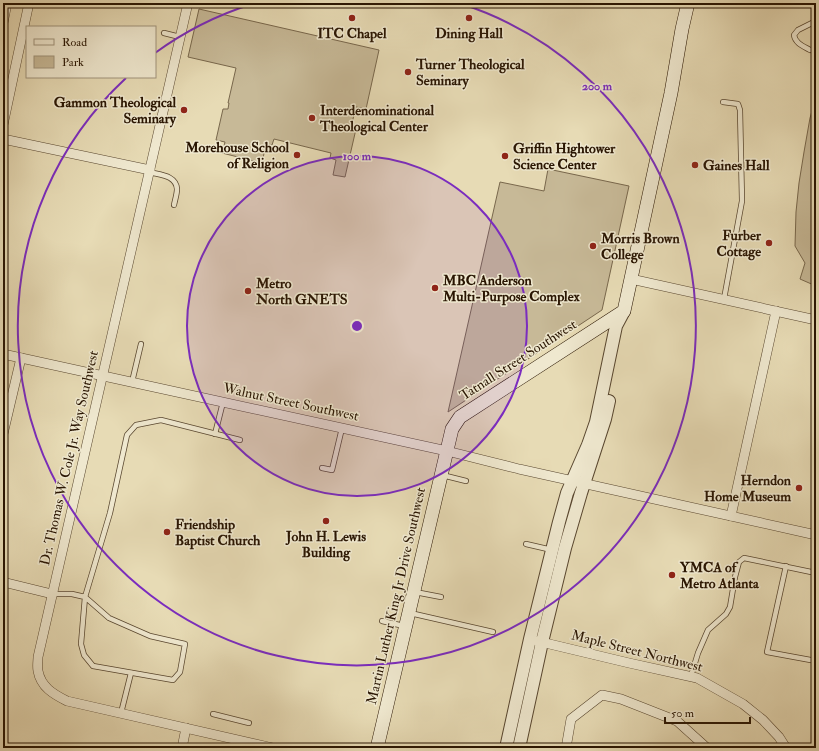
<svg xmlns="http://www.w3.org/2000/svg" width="819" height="751" viewBox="0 0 819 751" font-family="'IM FELL Double Pica',serif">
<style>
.green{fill:#c7b997;stroke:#78674c}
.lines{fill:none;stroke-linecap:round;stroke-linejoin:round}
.service-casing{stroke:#58462f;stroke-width:6}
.minor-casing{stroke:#58462f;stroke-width:10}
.tertiary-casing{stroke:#58462f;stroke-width:14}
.secondary-casing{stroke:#291502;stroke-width:14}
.service{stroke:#efe8cf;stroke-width:4.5}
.minor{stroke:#efe8cf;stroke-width:9}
.tertiary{stroke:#efe8cf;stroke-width:12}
.secondary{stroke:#efe8cf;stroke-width:13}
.ring{fill:none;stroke:#7b2cbf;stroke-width:2}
.poi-dot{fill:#8f2418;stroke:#efe8cf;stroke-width:1.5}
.labels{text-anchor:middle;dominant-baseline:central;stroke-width:3;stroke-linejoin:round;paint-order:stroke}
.poi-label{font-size:14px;font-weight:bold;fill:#291502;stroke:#efe8cf;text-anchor:start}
.street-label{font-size:14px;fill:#291502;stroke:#efe8cf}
.centre{fill:#7b2cbf;stroke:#efe8cf;stroke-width:2}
.ring-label{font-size:12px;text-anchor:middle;font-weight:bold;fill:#7b2cbf;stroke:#efe8cf;stroke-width:3;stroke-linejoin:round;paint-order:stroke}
</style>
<rect width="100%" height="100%" fill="#e7dbb5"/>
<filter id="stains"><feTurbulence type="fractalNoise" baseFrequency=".005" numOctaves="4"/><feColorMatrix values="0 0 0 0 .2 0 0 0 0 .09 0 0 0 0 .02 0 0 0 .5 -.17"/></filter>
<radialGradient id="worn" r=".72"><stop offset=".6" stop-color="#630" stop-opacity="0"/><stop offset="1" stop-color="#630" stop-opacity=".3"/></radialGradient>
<g class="green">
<polygon points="199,9 379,50 366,109 356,107 351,127 356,129 345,177 333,175 336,160 330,158 331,153 274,139 272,145 266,144 262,163 222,153 225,142 216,140 223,109 228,109 229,103 228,103 236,68 188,57"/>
<polygon points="816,97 816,286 800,279 805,263 795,246 796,212 799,183 804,152 810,118"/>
<polygon points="548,169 629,186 602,310 448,412 500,182 544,191"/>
</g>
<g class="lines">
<g class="service-casing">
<g id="service">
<polyline points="164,33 180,37"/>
<path d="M810,50c-7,-4 -15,-7 -16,-15l4,-5 18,-9"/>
<polyline points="723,102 738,104 740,110 742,201 724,299"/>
<path d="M149,172c11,3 27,3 28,17 0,5 -2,11 -3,16"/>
<polyline points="132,382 141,344"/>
<polyline points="215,434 223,402"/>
<polyline points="322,468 332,470 342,428"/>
<polyline points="442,475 466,481"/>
<polyline points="526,544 552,550"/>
<polyline points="786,566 767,652 816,661"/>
<polyline points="415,592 441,597"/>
<polyline points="52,594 72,594 85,597 109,618 150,636 185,644 180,672 173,680 93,666 84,655 81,644 85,597 110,513 127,435 136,425 161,420 240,440"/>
<polyline points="410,613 493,632"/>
<polyline points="382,621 404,626"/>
<polyline points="691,676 698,653 708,630 726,614 730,607 735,577 739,562 744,558 816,573"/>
<polyline points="121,713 131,673"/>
<polyline points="213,714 249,723"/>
</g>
</g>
<g class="minor-casing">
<g id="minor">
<path d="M188,3l-150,654c0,4 -1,9 0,14 3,16 15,23 29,30l206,47"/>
<polyline points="3,23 7,3"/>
<polyline points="3,125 29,3"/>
<polyline points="3,139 150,170"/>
<polyline points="631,279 816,320"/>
<polyline points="3,354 447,451 519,469 816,535"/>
<polyline points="3,434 21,358"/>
<polyline points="731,516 776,311"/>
<polyline points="3,582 52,594"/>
<polyline points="537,641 629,663 697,678 743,704 763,720 779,737 786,748"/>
<polyline points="182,748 186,728"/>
<polyline points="566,748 571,719 602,695 621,699 677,721 707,748"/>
</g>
</g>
<g class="tertiary-casing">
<g id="tertiary">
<polyline points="506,748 530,639 559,522 567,493 588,445 596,422 616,326 624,311"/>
<polyline points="519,748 542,642 565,548 581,493 605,419 609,401"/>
</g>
</g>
<g class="secondary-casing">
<polyline id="secondary" points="377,748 452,429 460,417 624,311 671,93 682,29 688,3"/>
</g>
<use href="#service" class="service"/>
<use href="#minor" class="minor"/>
<use href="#tertiary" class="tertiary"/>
<use href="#secondary" class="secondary"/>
</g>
<circle cx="357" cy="326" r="170" fill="#7b2cbf" fill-opacity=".12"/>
<g class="ring">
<circle cx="357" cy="326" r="170"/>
<path d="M155 53A339 339 0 0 1 252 4M462 4A339 339 0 1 1 126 78"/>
</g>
<g class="poi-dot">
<circle cx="352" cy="18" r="4"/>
<circle cx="469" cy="18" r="4"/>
<circle cx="408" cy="72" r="4"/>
<circle cx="184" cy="110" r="4"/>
<circle cx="312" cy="118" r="4"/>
<circle cx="297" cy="155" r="4"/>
<circle cx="505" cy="156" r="4"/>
<circle cx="695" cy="165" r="4"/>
<circle cx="769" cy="243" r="4"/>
<circle cx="593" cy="246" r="4"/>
<circle cx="435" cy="288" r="4"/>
<circle cx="248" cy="291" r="4"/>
<circle cx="799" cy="488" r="4"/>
<circle cx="326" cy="521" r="4"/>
<circle cx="167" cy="532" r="4"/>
<circle cx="672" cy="575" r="4"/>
</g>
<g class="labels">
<g class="poi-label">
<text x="352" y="33" text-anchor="middle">ITC Chapel</text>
<text x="469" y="33" text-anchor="middle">Dining Hall</text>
<text x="416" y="64">Turner Theological<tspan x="416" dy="16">Seminary</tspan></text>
<text x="176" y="102" text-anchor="end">Gammon Theological<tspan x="176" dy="16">Seminary</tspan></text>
<text x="320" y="110">Interdenominational<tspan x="320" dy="16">Theological Center</tspan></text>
<text x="289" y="147" text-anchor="end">Morehouse School<tspan x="289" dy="16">of Religion</tspan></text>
<text x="513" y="148">Griffin Hightower<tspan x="513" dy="16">Science Center</tspan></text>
<text x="703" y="165">Gaines Hall</text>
<text x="761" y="235" text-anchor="end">Furber<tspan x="761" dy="16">Cottage</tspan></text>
<text x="601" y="238">Morris Brown<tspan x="601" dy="16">College</tspan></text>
<text x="443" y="280">MBC Anderson<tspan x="443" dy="16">Multi-Purpose Complex</tspan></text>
<text x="256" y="283">Metro<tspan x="256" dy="16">North GNETS</tspan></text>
<text x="791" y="480" text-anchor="end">Herndon<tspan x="791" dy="16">Home Museum</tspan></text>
<text x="175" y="524">Friendship<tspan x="175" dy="16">Baptist Church</tspan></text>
<text x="326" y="536" text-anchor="middle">John H. Lewis<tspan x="326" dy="16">Building</tspan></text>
<text x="680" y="567">YMCA of<tspan x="680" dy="16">Metro Atlanta</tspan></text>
</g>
<g class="street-label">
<text transform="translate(518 360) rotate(-33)">Tatnall Street Southwest</text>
<text transform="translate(291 402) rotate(12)">Walnut Street Southwest</text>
<text transform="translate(69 458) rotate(-77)">Dr. Thomas W. Cole Jr. Way Southwest</text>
<text transform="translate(396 596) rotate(-77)">Martin Luther King Jr Drive Southwest</text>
<text transform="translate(637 651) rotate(14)">Maple Street Northwest</text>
</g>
</g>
<circle cx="357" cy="326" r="6" class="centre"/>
<g class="ring-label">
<text x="597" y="90">200 m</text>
<text x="357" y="160">100 m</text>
</g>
<rect width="819" height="751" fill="none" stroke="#e7dbb5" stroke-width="16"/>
<rect x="4" y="4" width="811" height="743" fill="none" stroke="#291502" stroke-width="2"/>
<rect x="8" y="8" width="803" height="735" fill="none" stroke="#291502"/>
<rect x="26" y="26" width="130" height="52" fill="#efe8cf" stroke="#a0947d"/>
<rect x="34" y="39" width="20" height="6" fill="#efe8cf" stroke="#a0947d"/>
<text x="62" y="46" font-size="12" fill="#291502">Road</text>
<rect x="34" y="56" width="20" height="12" fill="#c7b997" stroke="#a0947d"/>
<text x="62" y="66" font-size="12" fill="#291502">Park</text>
<path d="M665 717v6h85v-6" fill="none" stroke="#291502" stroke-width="2"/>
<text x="671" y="717" font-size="12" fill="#291502" stroke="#efe8cf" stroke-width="3" paint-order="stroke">50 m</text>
<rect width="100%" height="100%" filter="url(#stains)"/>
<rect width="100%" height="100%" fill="url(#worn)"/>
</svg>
